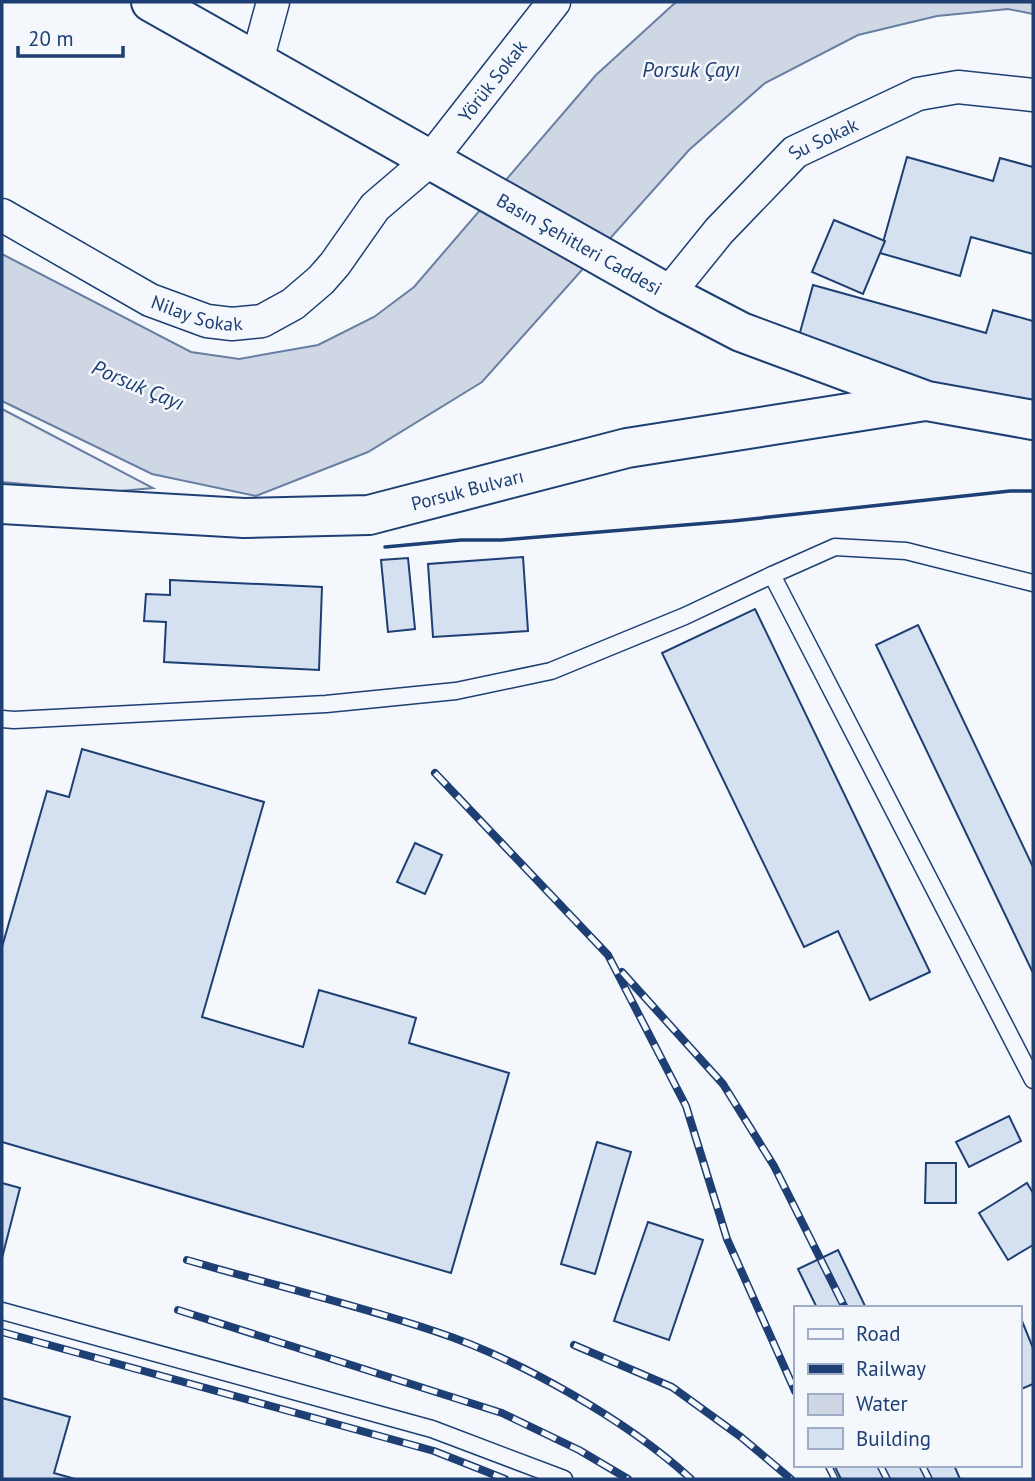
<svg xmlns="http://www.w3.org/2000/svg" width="1035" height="1481" viewBox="0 0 1035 1481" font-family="'PT Sans',sans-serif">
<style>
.green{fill:#e3e9f0;stroke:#687fa3;stroke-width:2}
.water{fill:#cfd7e4;stroke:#687fa3;stroke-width:2}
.building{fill:#d5e0f0;stroke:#1d3f73;stroke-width:2}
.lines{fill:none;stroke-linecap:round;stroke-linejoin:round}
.service-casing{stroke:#1d3f73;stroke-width:19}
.minor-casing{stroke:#1d3f73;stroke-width:35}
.secondary-casing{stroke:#1d3f73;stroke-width:42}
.service{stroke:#f4f7fb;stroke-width:16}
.minor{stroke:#f4f7fb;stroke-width:32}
.secondary{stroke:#f4f7fb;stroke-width:38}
.rail-casing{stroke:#1d3f73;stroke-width:8}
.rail{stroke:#f4f7fb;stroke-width:5;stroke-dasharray:16;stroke-linecap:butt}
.wall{stroke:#1d3f73;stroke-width:3.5}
.labels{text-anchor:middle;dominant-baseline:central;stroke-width:5;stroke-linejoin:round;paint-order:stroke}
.street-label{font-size:19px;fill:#1d3f73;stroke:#f4f7fb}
.water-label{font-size:21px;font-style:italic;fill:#1d3f73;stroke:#f4f7fb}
</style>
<rect width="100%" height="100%" fill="#f4f7fb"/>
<polygon class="green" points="2,409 153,488 109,492 2,482"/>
<polygon class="water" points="676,2 1033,2 1033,14 1008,9 937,16 858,35 765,83 689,150 482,382 368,452 256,496 152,474 2,401 2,254 191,352 239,359 318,345 374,317 414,287 596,75"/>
<g class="building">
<polygon points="907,157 993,181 1000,158 1033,167 1033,254 971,237 960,276 880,253"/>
<polygon points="834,220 885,241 863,294 812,272"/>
<polygon points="813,285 986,333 993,310 1033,321 1033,424 793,358"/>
<polygon points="523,557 528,631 433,637 428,564"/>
<polygon points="408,558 415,629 388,632 381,560"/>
<polygon points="170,580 322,587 319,670 164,662 166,622 144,621 146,594 170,595"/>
<polygon points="755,609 930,972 870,1000 838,931 804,947 662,653"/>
<polygon points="918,625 1033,867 1033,973 876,645"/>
<polygon points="82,749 264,802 202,1017 303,1047 319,990 416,1018 409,1043 509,1073 451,1273 2,1142 2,947 47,791 69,797"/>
<polygon points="415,843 442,855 425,894 397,882"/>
<polygon points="1009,1116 1021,1141 969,1167 956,1142"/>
<polygon points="597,1142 631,1152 595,1274 561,1264"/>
<polygon points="926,1163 956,1163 956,1203 925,1203"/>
<polygon points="2,1183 20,1188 2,1258"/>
<polygon points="1027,1183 1033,1193 1033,1245 1008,1260 979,1213"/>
<polygon points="648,1222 703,1240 669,1340 614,1321"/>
<polygon points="838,1250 866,1308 817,1308 798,1269"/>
<polygon points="1022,1321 1033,1348 1033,1384 1019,1390 1019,1322"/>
<polygon points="2,1398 70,1417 54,1473 75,1479 2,1479"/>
<polygon points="834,1465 954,1465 960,1479 841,1479"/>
</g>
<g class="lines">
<g class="service-casing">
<g id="service">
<polyline points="772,575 835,547 906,551 1033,583"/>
<polyline points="2,719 14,720 326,704 456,691 551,671 685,616 772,575 1033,1080"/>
<polyline points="2,1311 432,1429 564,1479"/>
</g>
</g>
<g class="minor-casing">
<g id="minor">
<polyline points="257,61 273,2"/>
<path id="s1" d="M2,215l148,85 57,21 25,3 30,-3 31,-17 28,-24 14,-16 40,-57 56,-48 123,-157"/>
<path id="s2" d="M668,294l51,-63 76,-79 123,-58 40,-7 75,8"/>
</g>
</g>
<g class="secondary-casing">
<g id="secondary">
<path id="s3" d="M151,2l517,292 73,38 186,69 106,19"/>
<path id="s4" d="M2,504l242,14 125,-3 258,-67 298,-47"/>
</g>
</g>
<use href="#service" class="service"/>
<use href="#minor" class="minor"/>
<use href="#secondary" class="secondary"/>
<g class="rail-casing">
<g id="rail">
<polyline points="435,773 608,955 686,1106 727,1239 795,1391"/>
<polyline points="622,972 723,1084 774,1166 845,1308"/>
<path d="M187,1260c82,24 166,44 247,71 83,27 193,89 257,148"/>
<polyline points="178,1310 502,1413 579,1450 628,1479"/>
<polyline points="2,1332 434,1451 505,1479"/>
<polyline points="574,1345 672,1387 741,1437 791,1479"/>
<polyline points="828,1465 835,1479"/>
<polyline points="880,1465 887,1479"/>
<polyline points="922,1465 929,1479"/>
</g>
</g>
<use href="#rail" class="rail"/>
<polyline class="wall" points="385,547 461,540 502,540 733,521 1010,491 1033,491"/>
</g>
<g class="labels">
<g class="street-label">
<text stroke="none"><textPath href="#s1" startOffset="623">Yörük Sokak</textPath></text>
<text stroke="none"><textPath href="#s2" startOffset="222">Su Sokak</textPath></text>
<text stroke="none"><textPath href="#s3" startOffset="492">Basın Şehitleri Caddesi</textPath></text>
<text stroke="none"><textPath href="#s1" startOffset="220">Nilay Sokak</textPath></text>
<text stroke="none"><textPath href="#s4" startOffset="469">Porsuk Bulvarı</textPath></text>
</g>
<g class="water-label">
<text x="691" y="69">Porsuk Çayı</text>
<text transform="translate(138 385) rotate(23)">Porsuk Çayı</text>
</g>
</g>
<rect width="1035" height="1481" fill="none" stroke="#1d3f73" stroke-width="7"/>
<rect x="794" y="1306" width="228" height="161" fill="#f4f7fb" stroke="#9eadc5" stroke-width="2"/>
<rect x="808" y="1329" width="35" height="10" fill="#f4f7fb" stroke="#9eadc5" stroke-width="2"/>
<text x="856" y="1341" font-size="21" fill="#1d3f73">Road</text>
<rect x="808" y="1364" width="35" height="10" fill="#1d3f73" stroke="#9eadc5" stroke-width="2"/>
<text x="856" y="1376" font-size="21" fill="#1d3f73">Railway</text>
<rect x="808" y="1394" width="35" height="21" fill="#cfd7e4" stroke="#9eadc5" stroke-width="2"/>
<text x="856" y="1411" font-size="21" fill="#1d3f73">Water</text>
<rect x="808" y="1428" width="35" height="21" fill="#d5e0f0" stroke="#9eadc5" stroke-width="2"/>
<text x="856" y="1446" font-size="21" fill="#1d3f73">Building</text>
<path d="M18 46v10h105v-10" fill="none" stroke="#1d3f73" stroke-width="3.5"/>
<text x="28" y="46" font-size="21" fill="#1d3f73" stroke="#f4f7fb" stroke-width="5" paint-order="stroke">20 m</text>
</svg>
